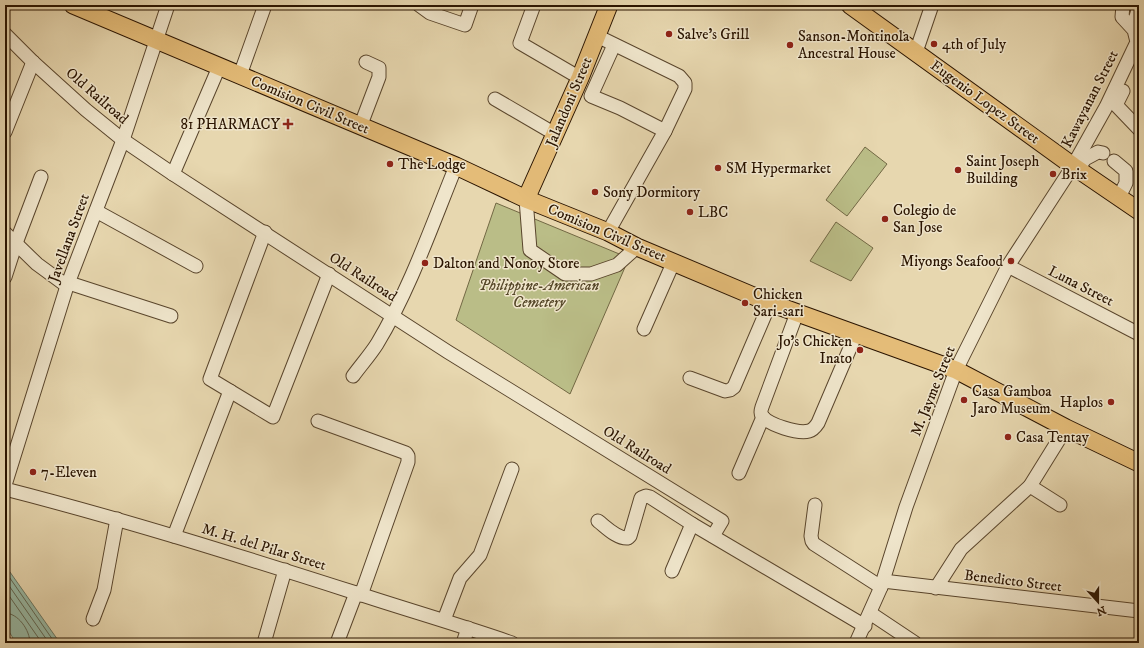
<svg xmlns="http://www.w3.org/2000/svg" width="1144" height="648" viewBox="0 0 1144 648" font-family="'IM FELL DW Pica',serif">
<style>
.green{fill:#babd87;stroke:#726844}
.water{fill:#98baa6;stroke:#6c7864}
.lines{fill:none;stroke-linecap:round;stroke-linejoin:round}
.shore{stroke:#616753;stroke-width:1}
.minor-casing{stroke:#59452c;stroke-width:15}
.major-casing{stroke:#2a1400;stroke-width:19}
.minor{stroke:#efe5cb;stroke-width:13}
.major{stroke:#e4bc78;stroke-width:17}
.poi-dot{fill:#8f2418;stroke:#efe5cb;stroke-width:1.5}
.labels{text-anchor:middle;dominant-baseline:central;stroke-width:3;stroke-linejoin:round;paint-order:stroke}
.poi-label{font-size:15px;fill:#2a1400;stroke:#efe5cb;text-anchor:start}
.street-label{font-size:15px;fill:#2a1400;stroke:#efe5cb}
.park-label{font-size:15px;font-style:italic;fill:#554728;stroke:#efe5cb}
</style>
<rect width="100%" height="100%" fill="#e7d7af"/>
<filter id="stains"><feTurbulence type="fractalNoise" baseFrequency=".005" numOctaves="4"/><feColorMatrix values="0 0 0 0 .2 0 0 0 0 .09 0 0 0 0 .02 0 0 0 .5 -.17"/></filter>
<radialGradient id="worn" r=".72"><stop offset=".6" stop-color="#630" stop-opacity="0"/><stop offset="1" stop-color="#630" stop-opacity=".3"/></radialGradient>
<g class="green">
<polygon points="865,147 887,164 847,216 826,200"/>
<polygon points="496,203 629,258 570,394 456,320"/>
<polygon points="836,222 873,248 851,281 810,261"/>
</g>
<polygon class="water" points="5,565 60,643 16,643 5,625"/>
<g class="lines">
<g class="shore">
<polyline points="5,571 55,643"/>
<polyline points="5,580 49,643"/>
<polyline points="5,590 42,643"/>
<path d="M5,613c13,0 25,17 25,30"/>
</g>
<g class="minor-casing">
<g id="minor">
<polyline points="419,5 430,13 465,25 472,5"/>
<polyline points="534,5 520,43 580,78"/>
<polyline points="1139,7 1135,20 1139,23"/>
<polyline points="5,34 33,62 86,110 123,140 173,174 448,352 722,521 713,536"/>
<polyline points="597,36 679,76 685,83 685,89 665,131 608,232"/>
<polyline points="614,45 591,96 620,108 665,131"/>
<polyline points="916,52 932,5"/>
<polyline points="240,75 265,5"/>
<polyline points="1123,91 1116,105 1139,129"/>
<polyline points="495,99 555,134"/>
<polyline points="360,127 379,77 379,68 366,62"/>
<polyline points="5,132 33,62"/>
<polyline points="1114,161 1126,171 1126,183 1119,197"/>
<polyline points="1078,169 1085,159 1098,152 1103,153"/>
<polyline points="173,174 219,67"/>
<polyline points="526,199 530,250 565,274 591,274 617,265 637,247"/>
<polyline points="96,211 196,266"/>
<polyline points="265,232 210,379 273,417 329,274"/>
<polyline points="5,233 37,264 67,286"/>
<polyline points="1008,266 1139,334"/>
<polyline points="5,277 16,243 41,177"/>
<polyline points="69,283 171,316"/>
<path d="M797,313l-35,94c-1,3 -2,6 0,9 7,9 36,18 47,15 4,-1 7,-5 9,-8l38,-89"/>
<polyline points="644,329 674,261"/>
<path d="M353,376c8,-11 17,-21 24,-32 33,-55 55,-119 79,-178"/>
<polyline points="690,378 725,391 730,390 734,387 770,303"/>
<polyline points="318,421 406,453 408,456 408,462 361,595"/>
<polyline points="739,473 763,417"/>
<polyline points="5,485 67,286 123,140 168,5"/>
<polyline points="1030,486 1060,505"/>
<path d="M5,489c118,30 235,67 351,104 52,17 104,32 156,50"/>
<polyline points="815,505 811,536 812,541 814,544 881,587"/>
<path d="M598,521c8,6 19,18 30,17l2,-2 11,-38 5,-2 4,1 42,27 173,102"/>
<polyline points="174,536 230,391"/>
<polyline points="672,571 692,524"/>
<polyline points="883,581 1139,611"/>
<polyline points="936,588 961,549 1030,486 1066,428"/>
<polyline points="870,613 915,643"/>
<polyline points="93,619 104,590 117,519"/>
<polyline points="444,620 460,578 480,555 512,469"/>
<polyline points="264,643 285,570"/>
<polyline points="337,643 356,593"/>
<polyline points="463,643 468,628"/>
<polyline points="856,643 881,587 906,507 956,370 1008,266 1073,166 1106,107 1137,42 1134,30 1122,17 1123,5"/>
</g>
</g>
<g class="major-casing">
<g id="major">
<polyline points="73,5 456,166 526,199 608,232 637,247 770,303 956,370 1066,428 1139,463"/>
<polyline points="850,5 1073,166 1139,211"/>
<polyline points="526,199 580,78 609,5"/>
</g>
</g>
<use href="#minor" class="minor"/>
<use href="#major" class="major"/>
</g>
<g class="poi-dot">
<circle cx="669" cy="34" r="4"/>
<circle cx="934" cy="44" r="4"/>
<circle cx="790" cy="45" r="4"/>
<path d="M286 118h4v4h4v4h-4v4h-4v-4h-4v-4h4z"/>
<circle cx="390" cy="164" r="4"/>
<circle cx="718" cy="168" r="4"/>
<circle cx="958" cy="170" r="4"/>
<circle cx="1053" cy="174" r="4"/>
<circle cx="595" cy="192" r="4"/>
<circle cx="690" cy="212" r="4"/>
<circle cx="885" cy="219" r="4"/>
<circle cx="1011" cy="261" r="4"/>
<circle cx="425" cy="263" r="4"/>
<circle cx="745" cy="303" r="4"/>
<circle cx="860" cy="350" r="4"/>
<circle cx="964" cy="400" r="4"/>
<circle cx="1111" cy="402" r="4"/>
<circle cx="1008" cy="437" r="4"/>
<circle cx="33" cy="472" r="4"/>
</g>
<g class="labels">
<g class="poi-label">
<text x="677" y="34">Salve's Grill</text>
<text x="798" y="36">Sanson-Montinola<tspan x="798" dy="17">Ancestral House</tspan></text>
<text x="942" y="44">4th of July</text>
<text x="280" y="124" text-anchor="end">81 PHARMACY</text>
<text x="966" y="161">Saint Joseph<tspan x="966" dy="17">Building</tspan></text>
<text x="398" y="164">The Lodge</text>
<text x="726" y="168">SM Hypermarket</text>
<text x="1061" y="174">Brix</text>
<text x="603" y="192">Sony Dormitory</text>
<text x="893" y="210">Colegio de<tspan x="893" dy="17">San Jose</tspan></text>
<text x="698" y="212">LBC</text>
<text x="1003" y="261" text-anchor="end">Miyongs Seafood</text>
<text x="433" y="263">Dalton and Nonoy Store</text>
<text x="753" y="294">Chicken<tspan x="753" dy="17">Sari-sari</tspan></text>
<text x="852" y="341" text-anchor="end">Jo's Chicken<tspan x="852" dy="17">Inato</tspan></text>
<text x="972" y="391">Casa Gamboa<tspan x="972" dy="17">Jaro Museum</tspan></text>
<text x="1103" y="402" text-anchor="end">Haplos</text>
<text x="1016" y="437">Casa Tentay</text>
<text x="41" y="472">7-Eleven</text>
</g>
<g class="street-label">
<text transform="translate(97 96) rotate(41)">Old Railroad</text>
<text transform="translate(1090 99) rotate(-63)">Kawayanan Street</text>
<text transform="translate(569 102) rotate(-67)">Jalandoni Street</text>
<text transform="translate(985 102) rotate(36)">Eugenio Lopez Street</text>
<text transform="translate(310 105) rotate(23)">Comision Civil Street</text>
<text transform="translate(607 233) rotate(23)">Comision Civil Street</text>
<text transform="translate(69 238) rotate(-70)">Javellana Street</text>
<text transform="translate(363 277) rotate(33)">Old Railroad</text>
<text transform="translate(1081 286) rotate(27)">Luna Street</text>
<text transform="translate(933 391) rotate(-68)">M. Jayme Street</text>
<text transform="translate(637 450) rotate(32)">Old Railroad</text>
<text transform="translate(264 547) rotate(17)">M. H. del Pilar Street</text>
<text transform="translate(1013 581) rotate(7)">Benedicto Street</text>
</g>
<g class="park-label">
<text x="539" y="285">Philippine-American<tspan x="539" dy="17">Cemetery</tspan></text>
</g>
</g>
<rect width="1144" height="648" fill="none" stroke="#e7d7af" stroke-width="20"/>
<rect x="6" y="6" width="1132" height="636" fill="none" stroke="#2a1400" stroke-width="2"/>
<rect x="10" y="10" width="1124" height="628" fill="none" stroke="#2a1400"/>
<g transform="translate(1098 602) rotate(159)" stroke="#efe5cb" stroke-width="3" paint-order="stroke">
<path d="M0-3L7 15L0 10L-7 15Z" fill="#2a1400"/>
<text y="-6" font-size="11" font-weight="bold" text-anchor="middle" fill="#2a1400">N</text>
</g>
<rect width="100%" height="100%" filter="url(#stains)"/>
<rect width="100%" height="100%" fill="url(#worn)"/>
</svg>
